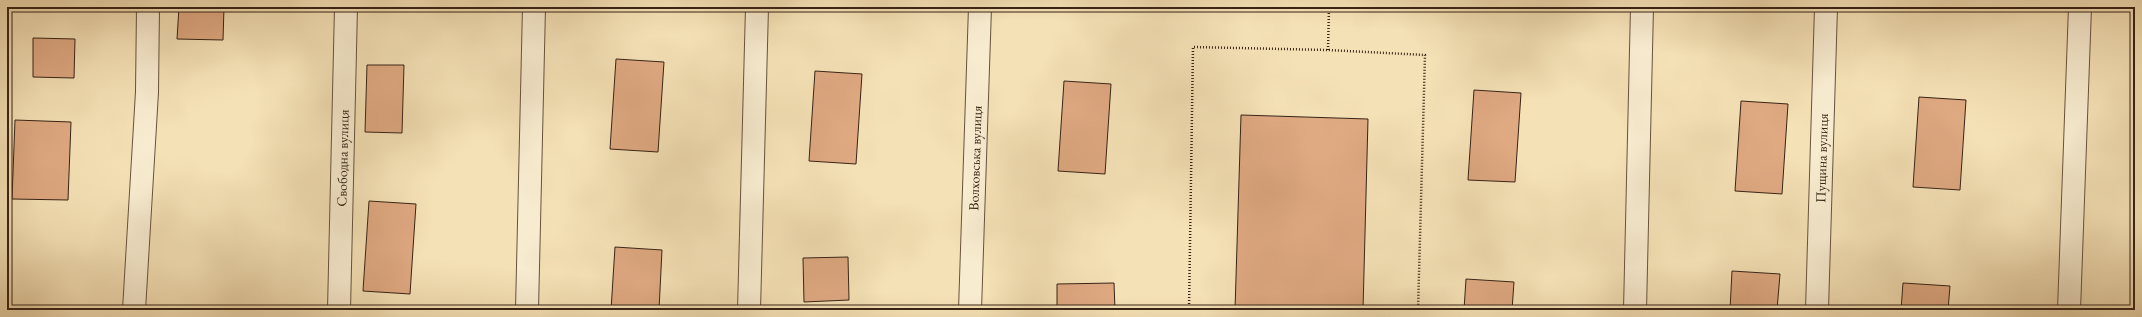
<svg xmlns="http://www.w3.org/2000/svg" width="2142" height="317" viewBox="0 0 2142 317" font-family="'EB Garamond',serif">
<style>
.building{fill:#dfa982;stroke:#372315}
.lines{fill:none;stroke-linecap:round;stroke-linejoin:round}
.minor-casing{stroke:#66523d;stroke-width:24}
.path{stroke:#372315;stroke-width:2.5;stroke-dasharray:1 2;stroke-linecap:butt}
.minor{stroke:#f8ecd0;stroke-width:22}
.labels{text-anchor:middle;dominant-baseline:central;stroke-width:3;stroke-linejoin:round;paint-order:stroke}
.street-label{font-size:14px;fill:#372315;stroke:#f8ecd0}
</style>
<rect width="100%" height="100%" fill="#f5e1b6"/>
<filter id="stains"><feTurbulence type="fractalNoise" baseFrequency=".005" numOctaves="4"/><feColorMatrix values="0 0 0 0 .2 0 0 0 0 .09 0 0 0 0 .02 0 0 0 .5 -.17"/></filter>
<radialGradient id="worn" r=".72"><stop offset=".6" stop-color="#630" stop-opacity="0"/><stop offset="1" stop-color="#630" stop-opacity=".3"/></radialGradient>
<g class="building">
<polygon points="179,7 224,7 223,40 177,39"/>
<polygon points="33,38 75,39 74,78 33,77"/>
<polygon points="616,59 664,62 658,152 610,149"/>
<polygon points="367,65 404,65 402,133 365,132"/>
<polygon points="815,71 862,74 856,164 809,161"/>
<polygon points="1064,81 1111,84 1105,174 1058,171"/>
<polygon points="1474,90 1521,93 1515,182 1468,180"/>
<polygon points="1919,97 1966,100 1960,190 1913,187"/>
<polygon points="1741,101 1788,104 1782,194 1735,191"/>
<polygon points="1241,115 1368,119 1363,310 1235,310"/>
<polygon points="15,120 71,122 68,200 12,199"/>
<polygon points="369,201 416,204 410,294 363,291"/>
<polygon points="615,247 662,250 659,310 611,310"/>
<polygon points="848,257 849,300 804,302 803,258"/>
<polygon points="1732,271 1780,274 1777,310 1730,310"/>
<polygon points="1466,279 1514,282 1512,310 1464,310"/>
<polygon points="1114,283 1115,310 1057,310 1057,284"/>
<polygon points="1903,283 1950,286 1948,310 1901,310"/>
</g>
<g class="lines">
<g class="minor-casing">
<g id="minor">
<polyline points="134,310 147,92 148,7"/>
<path id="s1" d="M339,310l7,-303"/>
<polyline points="527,310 534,7"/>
<polyline points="749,310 757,7"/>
<path id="s2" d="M970,310l10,-303"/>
<polyline points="1635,310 1642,7"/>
<path id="s3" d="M1817,310l9,-303"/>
<polyline points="2069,310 2080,7"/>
</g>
</g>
<g class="path">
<polyline points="1328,50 1329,7"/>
<polyline points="1189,310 1193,47 1328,50 1425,55 1418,310"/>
</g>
<use href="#minor" class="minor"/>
</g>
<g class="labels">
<g class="street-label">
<text stroke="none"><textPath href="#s1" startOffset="152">Свободна вулиця</textPath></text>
<text stroke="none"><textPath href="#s2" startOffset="152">Волховська вулиця</textPath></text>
<text stroke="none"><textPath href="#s3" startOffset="152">Пущина вулиця</textPath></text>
</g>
</g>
<rect width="2142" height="317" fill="none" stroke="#f5e1b6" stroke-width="24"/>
<rect x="8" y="8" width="2126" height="301" fill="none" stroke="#372315" stroke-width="2"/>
<rect x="12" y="12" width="2118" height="293" fill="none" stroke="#372315"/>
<rect width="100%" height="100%" filter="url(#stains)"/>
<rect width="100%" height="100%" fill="url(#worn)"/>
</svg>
